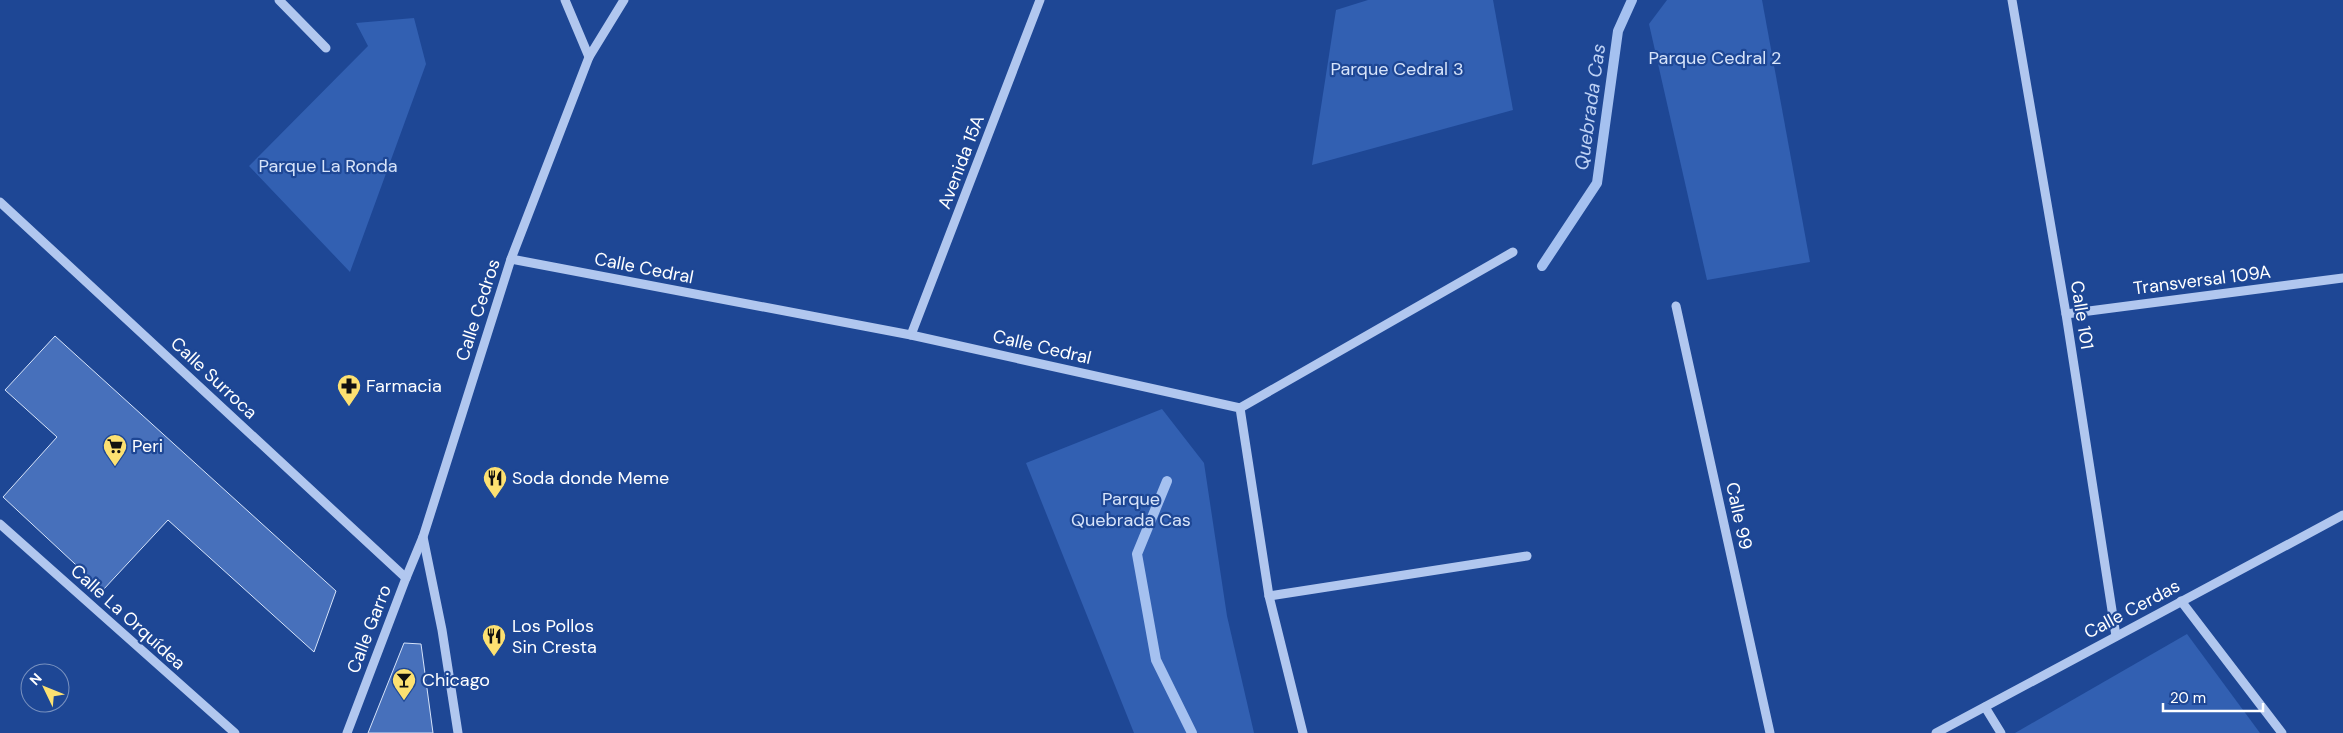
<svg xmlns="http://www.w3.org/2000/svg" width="2343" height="733" viewBox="0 0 2343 733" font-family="'DM Sans',sans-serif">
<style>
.green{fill:#3260b2}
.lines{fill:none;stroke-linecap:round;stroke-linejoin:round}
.stream{stroke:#a5c1f0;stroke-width:10}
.building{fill:#4770bb;stroke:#d7e4fa}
.minor{stroke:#b1c7ef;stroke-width:9}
.labels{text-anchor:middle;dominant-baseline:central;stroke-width:4.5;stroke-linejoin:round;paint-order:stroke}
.park-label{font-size:18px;fill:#d7e4fa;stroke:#1e4795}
.street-label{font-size:18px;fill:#fff;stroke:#1e4795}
.poi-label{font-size:18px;fill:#fff;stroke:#1e4795;text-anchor:start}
.water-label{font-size:19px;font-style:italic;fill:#bed2f5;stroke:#1e4795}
</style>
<rect width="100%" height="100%" fill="#1e4795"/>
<g class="green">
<polygon points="1368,0 1493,0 1513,110 1312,165 1336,10"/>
<polygon points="1667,0 1762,0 1810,262 1707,280 1649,24"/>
<polygon points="414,18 426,64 350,272 249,166 368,46 356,23"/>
<polygon points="1162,409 1204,463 1227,616 1254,733 1134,733 1026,463"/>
<polygon points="2187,634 2260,733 2015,733"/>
</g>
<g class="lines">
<g class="stream">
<polyline points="1542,266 1597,183 1618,31 1632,0"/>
<polyline points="1167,481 1137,554 1156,660 1192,733"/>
</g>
</g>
<g class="building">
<polygon points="55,336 336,591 314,652 168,520 103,590 3,497 57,437 5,390"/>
<polygon points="404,643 421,644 433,733 368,733"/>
</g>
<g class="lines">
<g class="minor">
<polyline points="279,0 326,48"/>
<polyline points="565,0 589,57"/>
<polyline points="2012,0 2066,314 2116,636"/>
<polyline points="0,202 406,578"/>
<polyline points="511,259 911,335 1240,408 1269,596 1303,733"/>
<polyline points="1676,306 1770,733"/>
<polyline points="2066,314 2343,278"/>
<polyline points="911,335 1040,0"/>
<polyline points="1240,408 1513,252"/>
<polyline points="0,524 235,733"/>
<polyline points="423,537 442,630 458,733"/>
<polyline points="1269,596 1527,556"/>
<polyline points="2181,601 2282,733"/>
<polyline points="1985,707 2001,733"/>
<polyline points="347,733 406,578 423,537 511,259 589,57 624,0"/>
<polyline points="1936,733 2343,515"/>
</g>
</g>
<defs>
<g id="pharmacy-pin" transform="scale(1.25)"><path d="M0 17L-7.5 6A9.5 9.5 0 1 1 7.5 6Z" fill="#fde171" stroke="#1e4795"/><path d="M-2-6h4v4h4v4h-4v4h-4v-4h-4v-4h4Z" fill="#111"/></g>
<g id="supermarket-pin" transform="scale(1.25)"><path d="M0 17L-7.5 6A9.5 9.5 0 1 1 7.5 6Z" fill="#fde171" stroke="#1e4795"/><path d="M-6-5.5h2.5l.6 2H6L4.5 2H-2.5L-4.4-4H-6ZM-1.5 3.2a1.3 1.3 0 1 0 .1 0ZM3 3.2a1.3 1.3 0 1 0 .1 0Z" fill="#111"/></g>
<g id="restaurant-pin" transform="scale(1.25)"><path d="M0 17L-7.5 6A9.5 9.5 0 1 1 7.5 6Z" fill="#fde171" stroke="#1e4795"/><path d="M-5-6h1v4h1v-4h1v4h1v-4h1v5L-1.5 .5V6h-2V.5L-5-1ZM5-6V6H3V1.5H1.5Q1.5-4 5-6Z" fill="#111"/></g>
<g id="bar-pin" transform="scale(1.25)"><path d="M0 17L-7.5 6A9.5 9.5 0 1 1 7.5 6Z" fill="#fde171" stroke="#1e4795"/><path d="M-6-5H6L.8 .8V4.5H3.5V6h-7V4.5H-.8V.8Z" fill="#111"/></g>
</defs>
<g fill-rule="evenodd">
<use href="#pharmacy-pin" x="349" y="386"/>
<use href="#supermarket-pin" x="115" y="446"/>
<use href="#restaurant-pin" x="495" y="478"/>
<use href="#restaurant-pin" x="494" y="636"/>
<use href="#bar-pin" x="404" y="680"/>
</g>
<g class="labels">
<g class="park-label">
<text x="1715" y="58">Parque Cedral 2</text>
<text x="1397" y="69">Parque Cedral 3</text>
<text x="328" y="166">Parque La Ronda</text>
<text x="1131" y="499">Parque<tspan x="1131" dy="21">Quebrada Cas</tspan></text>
</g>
<g class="street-label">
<text transform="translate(961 162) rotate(-69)">Avenida 15A</text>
<text transform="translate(644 268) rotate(11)">Calle Cedral</text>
<text transform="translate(2202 280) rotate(-7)">Transversal 109A</text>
<text transform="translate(478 310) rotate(-72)">Calle Cedros</text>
<text transform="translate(2082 315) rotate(81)">Calle 101</text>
<text transform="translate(1042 347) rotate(13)">Calle Cedral</text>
<text transform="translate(214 378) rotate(43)">Calle Surroca</text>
<text transform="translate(1739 516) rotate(78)">Calle 99</text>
<text transform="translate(2132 609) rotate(-28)">Calle Cerdas</text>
<text transform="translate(128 617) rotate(42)">Calle La Orquídea</text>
<text transform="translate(369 629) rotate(-69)">Calle Garro</text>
</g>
<g class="poi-label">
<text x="366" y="386">Farmacia</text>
<text x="132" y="446">Peri</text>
<text x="512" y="478">Soda donde Meme</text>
<text x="512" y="626">Los Pollos<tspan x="512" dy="21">Sin Cresta</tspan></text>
<text x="422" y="680">Chicago</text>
</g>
<g class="water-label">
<text transform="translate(1590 107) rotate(-82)">Quebrada Cas</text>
</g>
</g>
<g transform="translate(45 688) rotate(313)"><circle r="24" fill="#1e4795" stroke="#7891bf"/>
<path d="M0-4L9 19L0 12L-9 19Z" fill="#fde171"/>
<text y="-8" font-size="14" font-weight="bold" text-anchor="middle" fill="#ffffff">N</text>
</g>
<path d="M2163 703v8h100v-8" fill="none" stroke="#ffffff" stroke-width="2.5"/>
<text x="2170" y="703" font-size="15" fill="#ffffff" stroke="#1e4795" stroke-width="4" paint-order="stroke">20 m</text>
</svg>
